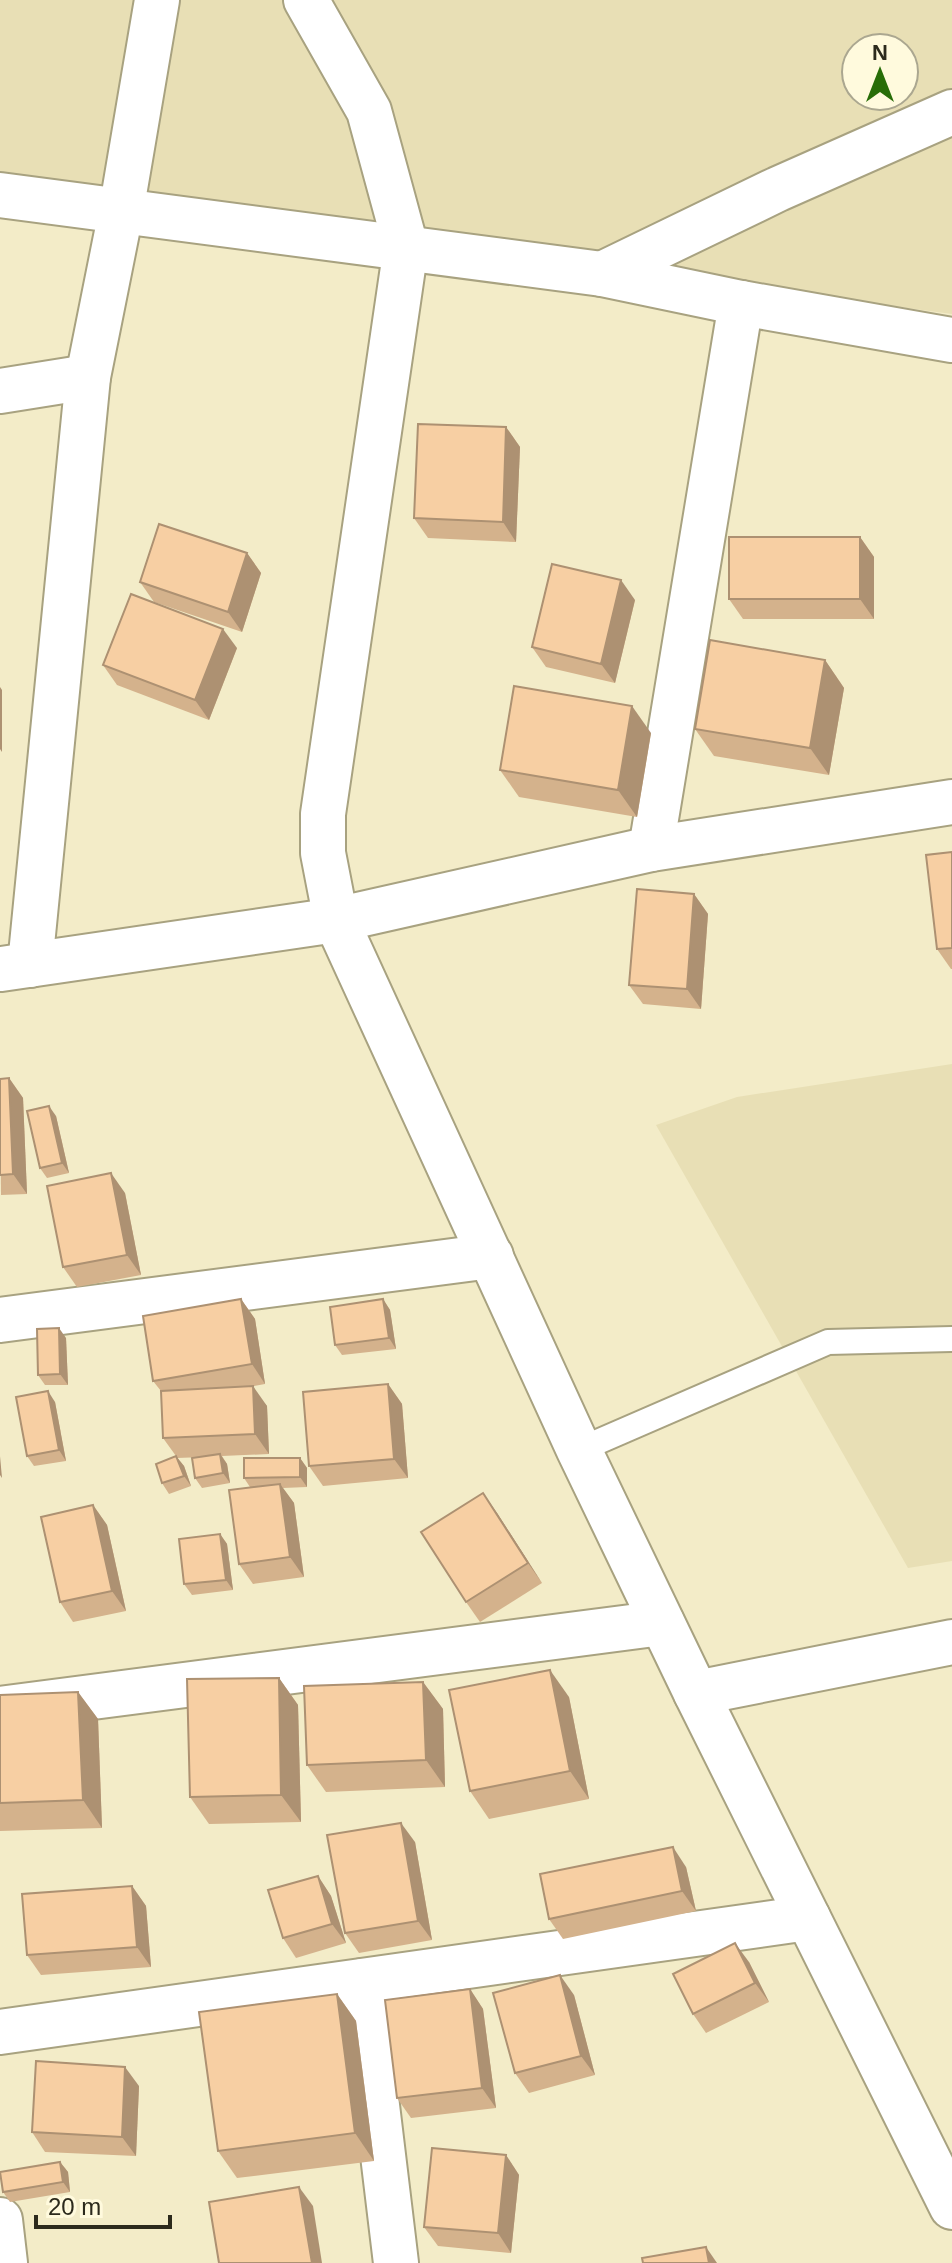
<svg xmlns="http://www.w3.org/2000/svg" width="952" height="2263" viewBox="0 0 952 2263" font-family="Helvetica,sans-serif">
<style>
.built{fill:#e8dfb5;fill-rule:evenodd}
.lines{fill:none;stroke-linecap:round;stroke-linejoin:round}
.lane-casing{stroke:#a8a280;stroke-width:28}
.street-casing{stroke:#a8a280;stroke-width:48}
.lane{stroke:#fff;stroke-width:24}
.street{stroke:#fff;stroke-width:44}
.wall{fill:#d4b28c}
.shaded-wall{fill:#ad9172}
.building{fill:#f7cfa3;stroke:#ad9172;stroke-width:2}
</style>
<rect width="100%" height="100%" fill="#f3ecc8"/>
<g class="built">
<path d="M0,0h952v314l-952,-128zM856,48h48v48h-48z"/>
<polygon points="952,1064 952,1561 908,1568 656,1125 737,1097"/>
</g>
<g class="lines">
<g class="lane-casing">
<polyline id="lane" points="579,1450 828,1342 952,1339"/>
</g>
<g class="street-casing">
<g id="street">
<polyline points="306,0 369,111 406,247 323,814 323,853 336,920 579,1450 696,1693 952,2207"/>
<polyline points="0,195 602,274 741,303 952,340"/>
<polyline points="602,274 778,189 952,112"/>
<polyline points="0,391 88,377"/>
<polyline points="651,849 741,303"/>
<polyline points="30,965 88,377 121,212 157,0"/>
<polyline points="1,969 336,920 651,849 952,802"/>
<polyline points="0,1320 491,1256"/>
<polyline points="696,1693 952,1642"/>
<polyline points="0,1709 662,1623"/>
<polyline points="362,1981 396,2263"/>
<polyline points="0,2032 808,1918"/>
<polyline points="0,2220 5,2263"/>
</g>
</g>
<use href="#lane" class="lane"/>
<use href="#street" class="street"/>
</g>
<g class="wall">
<polygon points="506,427 520,447 516,542 428,538 414,518"/>
<polygon points="860,537 874,557 874,619 743,619 729,599"/>
<polygon points="247,553 261,573 242,632 154,602 140,582"/>
<polygon points="635,600 615,683 546,667 532,647"/>
<polygon points="237,648 209,720 117,685 103,665"/>
<polygon points="825,660 844,688 829,775 714,756 695,729"/>
<polygon points="651,733 637,817 519,797 500,770"/>
<polygon points="952,852 952,969 951,969 937,949"/>
<polygon points="694,894 708,914 701,1009 643,1004 629,985"/>
<polygon points="9,1078 23,1098 27,1194 1,1195 0,1079"/>
<polygon points="56,1116 69,1173 47,1178 40,1168"/>
<polygon points="125,1193 141,1275 77,1287 63,1267"/>
<polygon points="241,1299 255,1319 265,1384 249,1387 267,1406 269,1454 222,1456 227,1464 230,1483 202,1488 195,1478 204,1457 177,1458 184,1466 191,1486 169,1494 162,1483 176,1456 163,1438 161,1391 153,1381"/>
<polygon points="383,1299 390,1310 396,1349 342,1355 335,1345"/>
<polygon points="66,1338 68,1385 45,1385 38,1375"/>
<polygon points="388,1384 402,1404 408,1478 323,1486 309,1466"/>
<polygon points="55,1402 66,1461 34,1466 27,1456"/>
<polygon points="300,1458 307,1468 307,1487 283,1488 294,1503 304,1577 253,1584 239,1564 250,1487 244,1478"/>
<polygon points="93,1505 107,1525 126,1611 73,1622 60,1602"/>
<polygon points="497,1513 542,1583 480,1622 466,1602"/>
<polygon points="220,1534 227,1544 233,1590 192,1595 184,1584"/>
<polygon points="279,1678 298,1705 301,1822 209,1824 190,1797"/>
<polygon points="423,1682 443,1709 445,1787 326,1792 307,1765"/>
<polygon points="78,1692 98,1719 102,1828 0,1831 0,1695"/>
<polygon points="569,1697 589,1799 489,1819 470,1791"/>
<polygon points="415,1842 432,1940 359,1953 345,1933"/>
<polygon points="686,1867 696,1911 563,1939 549,1919"/>
<polygon points="318,1876 331,1896 346,1943 296,1958 283,1938"/>
<polygon points="132,1886 146,1906 151,1967 41,1975 27,1955"/>
<polygon points="749,1962 769,2002 706,2033 693,2014"/>
<polygon points="470,1989 483,2009 496,2108 411,2118 397,2098"/>
<polygon points="337,1994 356,2021 374,2161 237,2178 218,2151"/>
<polygon points="574,1995 595,2075 529,2093 515,2073"/>
<polygon points="139,2086 136,2156 45,2152 32,2132"/>
<polygon points="506,2155 519,2175 511,2253 438,2246 424,2227"/>
<polygon points="60,2162 68,2172 70,2192 10,2202 3,2192"/>
</g>
<g class="shaded-wall">
<polygon points="506,427 520,447 516,542 503,522"/>
<polygon points="860,537 874,557 874,619 860,599"/>
<polygon points="247,553 261,573 242,632 228,612"/>
<polygon points="621,580 635,600 615,683 601,664"/>
<polygon points="223,629 237,648 209,720 195,700"/>
<polygon points="825,660 844,688 829,775 810,748"/>
<polygon points="0,687 2,690 2,752 0,749"/>
<polygon points="632,706 651,733 637,817 618,790"/>
<polygon points="694,894 708,914 701,1009 687,989"/>
<polygon points="9,1078 23,1098 27,1194 13,1174"/>
<polygon points="49,1106 56,1116 69,1173 62,1163"/>
<polygon points="111,1173 125,1193 141,1275 127,1255"/>
<polygon points="241,1299 255,1319 265,1384 252,1364"/>
<polygon points="383,1299 390,1310 396,1349 389,1338"/>
<polygon points="59,1328 66,1338 68,1385 60,1374"/>
<polygon points="388,1384 402,1404 408,1478 394,1459"/>
<polygon points="253,1386 267,1406 269,1454 255,1434"/>
<polygon points="48,1391 55,1402 66,1461 59,1450"/>
<polygon points="220,1454 227,1464 230,1483 223,1473"/>
<polygon points="0,1456 2,1478 0,1475"/>
<polygon points="176,1456 184,1466 191,1486 184,1476"/>
<polygon points="300,1458 307,1468 307,1487 300,1477"/>
<polygon points="280,1484 294,1503 304,1577 290,1557"/>
<polygon points="483,1493 497,1513 542,1583 528,1563"/>
<polygon points="93,1505 107,1525 126,1611 112,1591"/>
<polygon points="220,1534 227,1544 233,1590 226,1580"/>
<polygon points="550,1670 569,1697 589,1799 570,1771"/>
<polygon points="279,1678 298,1705 301,1822 281,1795"/>
<polygon points="423,1682 443,1709 445,1787 426,1760"/>
<polygon points="78,1692 98,1719 102,1828 83,1800"/>
<polygon points="401,1823 415,1842 432,1940 418,1921"/>
<polygon points="673,1847 686,1867 696,1911 682,1891"/>
<polygon points="318,1876 331,1896 346,1943 332,1924"/>
<polygon points="132,1886 146,1906 151,1967 137,1947"/>
<polygon points="735,1943 749,1962 769,2002 755,1983"/>
<polygon points="560,1975 574,1995 595,2075 581,2056"/>
<polygon points="470,1989 483,2009 496,2108 482,2088"/>
<polygon points="337,1994 356,2021 374,2161 355,2133"/>
<polygon points="125,2067 139,2086 136,2156 122,2137"/>
<polygon points="506,2155 519,2175 511,2253 498,2233"/>
<polygon points="60,2162 68,2172 70,2192 63,2182"/>
<polygon points="299,2187 313,2206 322,2263 312,2263"/>
<polygon points="706,2247 717,2263 709,2263"/>
</g>
<g class="building">
<polygon points="418,424 506,427 503,522 414,518"/>
<polygon points="159,524 247,553 228,612 140,582"/>
<rect x="729" y="537" width="131" height="62"/>
<polygon points="552,564 621,580 601,664 532,647"/>
<polygon points="131,594 223,629 195,700 103,665"/>
<polygon points="710,640 825,660 810,748 695,729"/>
<polygon points="514,686 632,706 618,790 500,770"/>
<polygon points="952,852 952,948 937,949 926,855"/>
<polygon points="637,889 694,894 687,989 629,985"/>
<polygon points="9,1078 13,1174 0,1175 0,1079"/>
<polygon points="49,1106 62,1163 40,1168 27,1111"/>
<polygon points="111,1173 127,1255 63,1267 47,1186"/>
<polygon points="241,1299 252,1364 153,1381 143,1316"/>
<polygon points="383,1299 389,1338 335,1345 330,1307"/>
<polygon points="59,1328 60,1374 38,1375 37,1329"/>
<polygon points="388,1384 394,1459 309,1466 303,1392"/>
<polygon points="253,1386 255,1434 163,1438 161,1391"/>
<polygon points="48,1391 59,1450 27,1456 16,1397"/>
<polygon points="220,1454 223,1473 195,1478 192,1458"/>
<polygon points="176,1456 184,1476 162,1483 156,1464"/>
<polygon points="244,1458 300,1458 300,1477 244,1478"/>
<polygon points="280,1484 290,1557 239,1564 229,1490"/>
<polygon points="483,1493 528,1563 466,1602 421,1532"/>
<polygon points="93,1505 112,1591 60,1602 41,1517"/>
<polygon points="220,1534 226,1580 184,1584 179,1539"/>
<polygon points="550,1670 570,1771 470,1791 449,1690"/>
<polygon points="279,1678 281,1795 190,1797 187,1679"/>
<polygon points="423,1682 426,1760 307,1765 304,1686"/>
<polygon points="78,1692 83,1800 0,1803 0,1695"/>
<polygon points="401,1823 418,1921 345,1933 327,1835"/>
<polygon points="673,1847 682,1891 549,1919 540,1874"/>
<polygon points="318,1876 332,1924 283,1938 268,1890"/>
<polygon points="132,1886 137,1947 27,1955 22,1894"/>
<polygon points="735,1943 755,1983 693,2014 673,1974"/>
<polygon points="560,1975 581,2056 515,2073 493,1993"/>
<polygon points="470,1989 482,2088 397,2098 385,2000"/>
<polygon points="337,1994 355,2133 218,2151 199,2012"/>
<polygon points="36,2061 125,2067 122,2137 32,2132"/>
<polygon points="432,2148 506,2155 498,2233 424,2227"/>
<polygon points="60,2162 63,2182 3,2192 0,2172"/>
<polygon points="299,2187 312,2263 219,2263 209,2202"/>
<polygon points="706,2247 709,2263 643,2263 642,2258"/>
</g>
<g transform="translate(880 72)"><circle r="38" fill="#fffadd" stroke="#aba790" stroke-width="2"/>
<path d="M0-6L14 30L0 20L-14 30Z" fill="#286d08"/>
<text y="-12" font-size="22" font-weight="bold" text-anchor="middle" fill="#2c2a1c">N</text>
</g>
<path d="M36 2215v12h134v-12" fill="none" stroke="#2c2a1c" stroke-width="4"/>
<text x="48" y="2215" font-size="24" fill="#2c2a1c" stroke="#fffadd" stroke-width="6" paint-order="stroke">20 m</text>
</svg>
